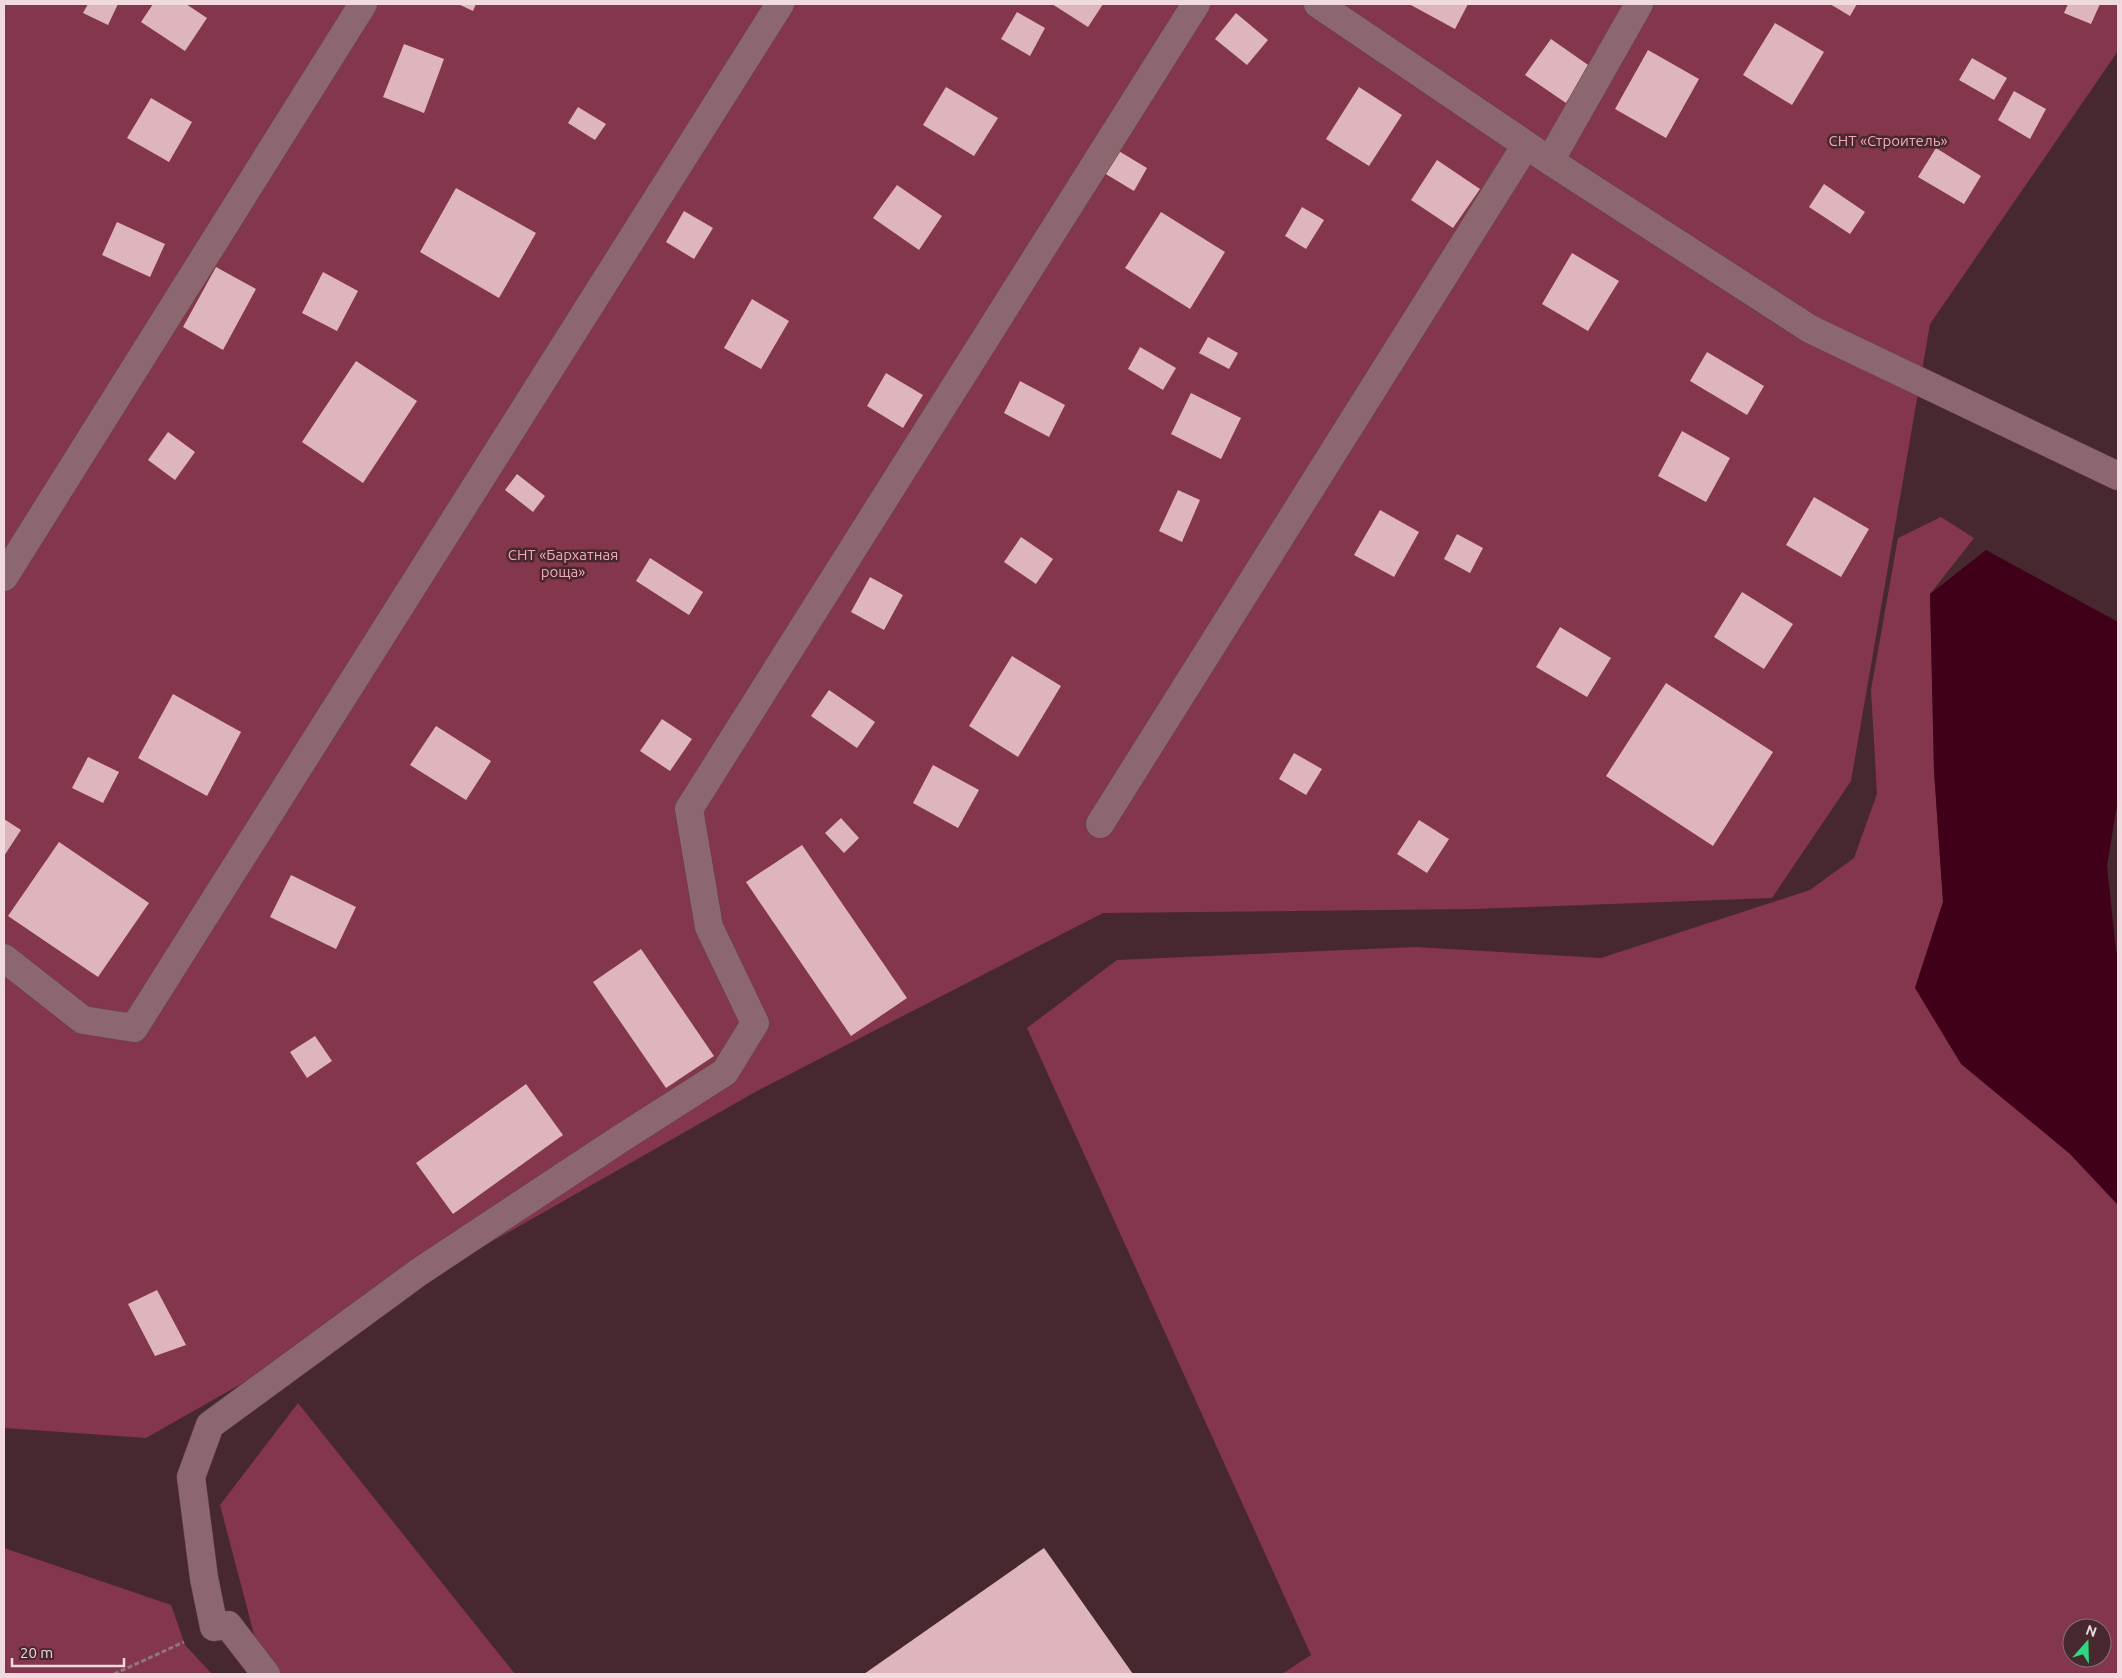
<svg xmlns="http://www.w3.org/2000/svg" width="2122" height="1678" viewBox="0 0 2122 1678" font-family="Ubuntu,sans-serif">
<style>
.green{fill:#84364c;fill-rule:evenodd}
.water{fill:#400019}
.building{fill:#dfb5bd}
.lines{fill:none;stroke-linecap:round;stroke-linejoin:round}
.minor-casing{stroke:#60454b;stroke-width:29}
.path{stroke:#91767b;stroke-width:3;stroke-dasharray:5 2.5;stroke-linecap:butt}
.minor{stroke:#8d676f;stroke-width:28}
.labels{text-anchor:middle;dominant-baseline:central;stroke-width:5;stroke-linejoin:round;paint-order:stroke}
.park-label{font-size:15px;fill:#f3a9b8;stroke:#48282f}
</style>
<rect width="100%" height="100%" fill="#48282f"/>
<g class="green">
<polygon points="4,4 2118,4 2118,51 1930,324 1851,781 1772,898 1475,909 1103,913 757,1091 146,1438 4,1428"/>
<path d="M1941,517l33,21 -44,56 4,176 9,132 -28,86 203,217v469h-836l29,-19 -284,-627 90,-68 298,-13 186,11 209,-68 44,-32 23,-64 -6,-104 27,-152zM2072,1628h30v30h-30z"/>
<polygon points="298,1403 515,1674 274,1674 261,1661 220,1505"/>
<polygon points="4,1548 171,1605 185,1645 212,1674 4,1674"/>
</g>
<polygon class="water" points="1986,550 2118,622 2118,799 2107,866 2116,951 2118,952 2118,1205 2070,1154 1961,1064 1915,988 1943,902 1934,770 1930,594"/>
<g class="building">
<polygon points="88,4 118,4 108,25 83,13"/>
<polygon points="153,4 186,4 207,18 185,51 141,22"/>
<polygon points="458,4 476,4 473,11"/>
<polygon points="1052,4 1103,4 1088,27"/>
<polygon points="1409,4 1468,4 1455,29"/>
<polygon points="1830,4 1857,4 1850,16"/>
<polygon points="2068,4 2100,4 2091,24 2064,13"/>
<polygon points="1017,12 1045,28 1030,56 1001,39"/>
<polygon points="1236,13 1268,40 1247,65 1215,39"/>
<polygon points="1775,23 1824,52 1792,105 1743,75"/>
<polygon points="1551,39 1591,67 1566,103 1525,75"/>
<polygon points="404,44 444,59 424,113 383,97"/>
<polygon points="1648,50 1699,79 1666,138 1615,109"/>
<polygon points="1972,58 2007,78 1994,100 1959,80"/>
<polygon points="946,87 998,118 974,156 923,125"/>
<polygon points="1359,87 1402,115 1369,166 1326,139"/>
<polygon points="2014,91 2046,109 2030,139 1998,120"/>
<polygon points="151,98 192,122 169,162 127,138"/>
<polygon points="578,107 606,124 595,140 568,123"/>
<polygon points="1936,148 1981,176 1964,204 1918,177"/>
<polygon points="1117,150 1147,168 1134,191 1104,173"/>
<polygon points="1437,160 1480,189 1453,228 1411,200"/>
<polygon points="1824,184 1865,212 1850,234 1809,207"/>
<polygon points="897,185 942,216 919,250 873,218"/>
<polygon points="456,188 536,233 499,298 420,252"/>
<polygon points="1302,207 1324,220 1306,249 1285,236"/>
<polygon points="684,211 713,228 694,259 666,242"/>
<polygon points="1161,212 1225,252 1190,309 1125,268"/>
<polygon points="117,222 165,244 150,277 102,255"/>
<polygon points="1572,253 1619,281 1588,331 1542,304"/>
<polygon points="216,267 256,289 223,350 183,327"/>
<polygon points="323,272 358,291 337,331 302,313"/>
<polygon points="752,299 789,321 761,369 724,348"/>
<polygon points="1208,337 1238,353 1229,369 1199,353"/>
<polygon points="1140,347 1176,368 1163,390 1128,369"/>
<polygon points="1707,352 1764,386 1747,415 1690,381"/>
<polygon points="356,361 417,401 363,483 302,442"/>
<polygon points="886,373 923,395 903,428 867,406"/>
<polygon points="1020,381 1065,405 1049,437 1004,413"/>
<polygon points="1191,393 1241,418 1221,459 1171,434"/>
<polygon points="1682,431 1730,458 1706,502 1658,476"/>
<polygon points="168,432 195,452 175,480 148,460"/>
<polygon points="517,474 545,496 533,512 505,490"/>
<polygon points="1178,490 1200,500 1182,542 1159,531"/>
<polygon points="1814,497 1869,529 1841,577 1786,545"/>
<polygon points="1380,510 1419,532 1394,577 1354,555"/>
<polygon points="1457,534 1483,548 1470,573 1444,559"/>
<polygon points="1021,537 1053,559 1036,584 1004,562"/>
<polygon points="650,558 703,592 689,615 636,581"/>
<polygon points="870,577 903,595 884,630 851,612"/>
<polygon points="1742,592 1793,624 1764,669 1714,637"/>
<polygon points="1560,627 1611,658 1587,697 1536,667"/>
<polygon points="1012,656 1061,686 1018,757 969,726"/>
<polygon points="1666,683 1773,752 1713,846 1606,776"/>
<polygon points="829,690 875,722 857,748 811,716"/>
<polygon points="173,694 241,732 207,796 138,758"/>
<polygon points="662,719 692,739 670,771 640,751"/>
<polygon points="436,726 491,761 466,800 410,765"/>
<polygon points="1294,753 1322,769 1306,795 1279,779"/>
<polygon points="88,757 119,772 103,803 72,788"/>
<polygon points="933,765 979,790 958,828 913,803"/>
<polygon points="841,818 859,838 844,853 825,833"/>
<polygon points="4,819 21,830 4,856"/>
<polygon points="1419,820 1449,839 1427,873 1397,854"/>
<polygon points="59,842 149,903 98,977 8,916"/>
<polygon points="802,845 907,998 851,1036 746,882"/>
<polygon points="291,875 356,907 336,949 270,917"/>
<polygon points="641,949 714,1056 666,1088 593,982"/>
<polygon points="315,1036 332,1061 307,1078 290,1052"/>
<polygon points="526,1084 563,1135 453,1214 416,1163"/>
<polygon points="157,1290 186,1345 155,1356 128,1304"/>
<polygon points="1044,1548 1133,1674 864,1674"/>
</g>
<g class="lines">
<g class="minor-casing">
<g id="minor">
<polyline points="1318,4 1550,161 1810,329 2118,476"/>
<polyline points="1550,161 1639,4"/>
<polyline points="4,577 363,4"/>
<polyline points="1100,824 1526,145"/>
<polyline points="4,958 83,1020 134,1028 780,4"/>
<polyline points="266,1674 228,1625 214,1627 204,1578 191,1477 210,1425 419,1272 617,1141 725,1072 755,1023 709,927 689,809 1196,4"/>
</g>
</g>
<polyline class="path" points="114,1674 184,1642"/>
<use href="#minor" class="minor"/>
</g>
<g class="labels">
<g class="park-label">
<text x="1888" y="140">СНТ «Строитель»</text>
<text x="563" y="554">СНТ «Бархатная<tspan x="563" dy="17">роща»</tspan></text>
</g>
</g>
<rect width="2122" height="1678" fill="none" stroke="#f0dade" stroke-width="10"/>
<g transform="translate(2087 1643) rotate(20)"><circle r="24" fill="#48282f" stroke="#8b6f75"/>
<path d="M0-4L9 19L0 12L-9 19Z" fill="#2ed883"/>
<text y="-8" font-size="14" font-weight="bold" text-anchor="middle" fill="#f0dade">N</text>
</g>
<path d="M12 1658v8h112v-8" fill="none" stroke="#f0dade" stroke-width="2.5"/>
<text x="20" y="1658" font-size="15" fill="#f0dade" stroke="#48282f" stroke-width="4" paint-order="stroke">20 m</text>
</svg>
